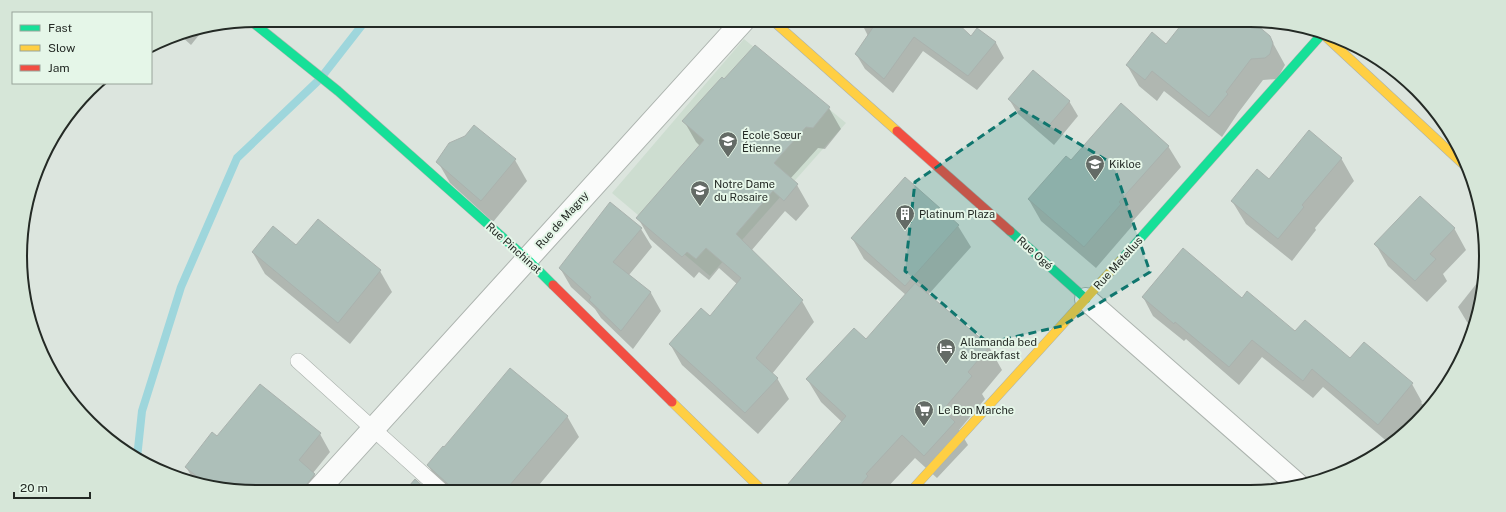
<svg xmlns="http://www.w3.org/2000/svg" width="1506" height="512" viewBox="0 0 1506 512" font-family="'Public Sans',sans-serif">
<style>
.built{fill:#cdddd0}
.shadow{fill:#0003}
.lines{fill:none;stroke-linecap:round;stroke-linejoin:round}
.stream{stroke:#9ed6dc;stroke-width:8}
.building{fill:#adbfb9;stroke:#aab2ae}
.lane-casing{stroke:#acb3ae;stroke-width:16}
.street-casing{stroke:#acb3ae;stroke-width:24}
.fast-casing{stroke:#acb3ae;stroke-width:10}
.slow-casing{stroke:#acb3ae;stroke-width:10}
.jam-casing{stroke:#acb3ae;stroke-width:10}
.lane{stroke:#fafbfa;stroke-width:15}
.street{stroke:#fafbfa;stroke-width:22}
.fast{stroke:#16e098;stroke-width:9}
.slow{stroke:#ffcf43;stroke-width:9}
.jam{stroke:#f24e42;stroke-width:9}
.marked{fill:#0f766e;fill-opacity:0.2;stroke:#0f766e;stroke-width:3;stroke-dasharray:8 5;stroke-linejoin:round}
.labels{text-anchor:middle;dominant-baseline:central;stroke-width:4;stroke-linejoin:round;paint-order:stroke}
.poi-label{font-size:11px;fill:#242a25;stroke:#e5f6e8;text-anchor:start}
.street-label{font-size:11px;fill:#242a25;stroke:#e5f6e8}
.rim{fill:none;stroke:#242a25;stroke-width:2}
</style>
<rect width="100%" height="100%" fill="#dce5de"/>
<polygon class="built" points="744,39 846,123 710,276 612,193"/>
<g class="shadow">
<polygon points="860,20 952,20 971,38 978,29 996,43 1004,58 977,90 923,51 893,93 865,69 856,54 868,36"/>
<polygon points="1187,20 1249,20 1269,36 1285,65 1277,79 1263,80 1238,113 1222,137 1164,91 1157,101 1139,86 1127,65 1166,45"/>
<polygon points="203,30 191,45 180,35"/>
<polygon points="724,80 829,108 841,129 825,149 818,148 790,179 797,185 809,206 796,221 785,211 751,251 802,301 814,322 772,374 777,378 789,399 758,434 682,365 670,344 710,317 737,284 719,268 709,280 699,272 694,278 650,239 638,218 700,146 696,142 684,121"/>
<polygon points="1009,99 1069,101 1078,116 1054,145 1018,114"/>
<polygon points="1168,146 1181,167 1131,223 1133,225 1096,268 1041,221 1029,200 1071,161"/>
<polygon points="1341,158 1354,181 1315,228 1316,230 1292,261 1246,224 1232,201 1269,180"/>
<polygon points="515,160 527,181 493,222 450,183 438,162"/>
<polygon points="958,226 971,247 928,295 989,347 1002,370 982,394 985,399 959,430 968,445 937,478 915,458 884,491 783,491 842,422 821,402 807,379 866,341 906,295 864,259 852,238"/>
<polygon points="1454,228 1466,250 1443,274 1447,281 1427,302 1388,266 1376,245"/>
<polygon points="641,229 652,247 629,275 651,293 661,311 633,349 601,318 595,309 571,287 560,268"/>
<polygon points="296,246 380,271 392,292 350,344 265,274 253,253"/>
<polygon points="1481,278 1478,317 1474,328 1467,322 1458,307"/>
<polygon points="1143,297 1242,299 1296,333 1350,359 1412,384 1422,402 1421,403 1427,408 1406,433 1390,444 1323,387 1313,398 1262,357 1239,385 1186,339 1184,341 1153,316"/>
<polygon points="260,385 320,434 330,452 313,473 325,492 256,492 196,484 186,467 217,438"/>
<polygon points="567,416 579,437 534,491 531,488 529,491 446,492 440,486 428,465"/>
</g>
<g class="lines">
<polyline class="stream" points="137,458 142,411 181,287 237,158 320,79 366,20"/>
</g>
<g class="building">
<polygon points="878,20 954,20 971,36 977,28 996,42 968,76 914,37 884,79 855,54"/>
<polygon points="1185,20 1251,20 1270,36 1273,43 1270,54 1265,58 1251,59 1226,92 1228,94 1209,117 1152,71 1145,80 1126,65 1152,32 1166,44"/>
<polygon points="755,45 830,107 813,128 806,127 774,163 798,184 784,201 773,191 736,234 803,300 756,358 778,378 745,413 669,344 701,308 710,316 741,278 706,248 696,259 687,252 682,257 636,218 704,140 682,121 722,77 724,79"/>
<polygon points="1033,70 1070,101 1045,130 1008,99"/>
<polygon points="1121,103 1169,146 1119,202 1121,204 1084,247 1028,199 1066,156 1071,160"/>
<polygon points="474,125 516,159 481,201 436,162 449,143 465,136"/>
<polygon points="1309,130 1342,158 1302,205 1304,207 1278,239 1231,201 1257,169 1269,179"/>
<polygon points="905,177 959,225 905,286 851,238"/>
<polygon points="1420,196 1455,228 1430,254 1436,259 1415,281 1374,244"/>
<polygon points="610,202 642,228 613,262 651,292 621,331 589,300 591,297 559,268"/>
<polygon points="318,219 381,270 338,323 252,252 273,226 296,245"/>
<polygon points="1183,248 1242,298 1247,291 1295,331 1305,320 1350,358 1364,342 1413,383 1378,425 1312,369 1303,381 1252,340 1229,367 1175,322 1174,324 1142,297"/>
<polygon points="915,283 990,346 968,372 972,376 943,410 955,422 924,456 902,435 866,474 868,476 856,491 782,491 846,416 806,379 854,328 866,339"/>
<polygon points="510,368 568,416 504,492 452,492 449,485 427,465 443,446 444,447"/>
<polygon points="260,384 321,433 299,460 315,474 307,484 304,492 256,492 209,486 185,467 212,432 217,436"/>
<polygon points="415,479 429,492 404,492"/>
</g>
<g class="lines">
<g class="lane-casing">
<polyline id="lane" points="298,361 443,492"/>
</g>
<g class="street-casing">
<g id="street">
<polyline points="1086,299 1298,485"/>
<polyline points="316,492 744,20"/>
</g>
</g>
<g class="fast-casing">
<g id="fast">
<polyline points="251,21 338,91 527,259 553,285"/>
<polyline points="1010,231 1086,299"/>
<polyline points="1121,260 1322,34"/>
</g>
</g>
<g class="slow-casing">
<g id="slow">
<polyline points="772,20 897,131"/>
<polyline points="1324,35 1463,164"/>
<polyline points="672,402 763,491"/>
<polyline points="911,491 1121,260"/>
</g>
</g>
<g class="jam-casing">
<g id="jam">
<polyline points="897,131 1010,231"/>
<polyline points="553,285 672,402"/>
</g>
</g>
<use href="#lane" class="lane"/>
<use href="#street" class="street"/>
<use href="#fast" class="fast"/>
<use href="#slow" class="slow"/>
<use href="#jam" class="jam"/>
</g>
<path class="marked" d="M1021,109l92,55 37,108 -88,54 -74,17 -83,-72 10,-89z"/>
<defs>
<g id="school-pin" transform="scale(1)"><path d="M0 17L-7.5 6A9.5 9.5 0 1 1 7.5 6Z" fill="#646b66" stroke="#e5f6e8"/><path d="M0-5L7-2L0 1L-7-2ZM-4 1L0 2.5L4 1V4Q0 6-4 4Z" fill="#fff"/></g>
<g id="university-pin" transform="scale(1)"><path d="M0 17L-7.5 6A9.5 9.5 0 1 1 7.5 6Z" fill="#646b66" stroke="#e5f6e8"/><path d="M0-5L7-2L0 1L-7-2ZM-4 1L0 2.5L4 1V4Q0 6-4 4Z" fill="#fff"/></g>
<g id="building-pin" transform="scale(1)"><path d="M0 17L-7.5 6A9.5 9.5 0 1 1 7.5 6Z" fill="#646b66" stroke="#e5f6e8"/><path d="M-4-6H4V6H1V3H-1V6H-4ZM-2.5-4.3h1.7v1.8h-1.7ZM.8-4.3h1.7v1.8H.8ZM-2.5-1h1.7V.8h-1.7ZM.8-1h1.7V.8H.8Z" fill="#fff"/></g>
<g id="hotel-pin" transform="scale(1)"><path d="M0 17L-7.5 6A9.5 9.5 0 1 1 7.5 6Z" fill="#646b66" stroke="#e5f6e8"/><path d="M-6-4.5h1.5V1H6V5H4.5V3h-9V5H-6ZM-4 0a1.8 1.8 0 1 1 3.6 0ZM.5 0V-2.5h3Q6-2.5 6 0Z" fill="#fff"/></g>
<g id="supermarket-pin" transform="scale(1)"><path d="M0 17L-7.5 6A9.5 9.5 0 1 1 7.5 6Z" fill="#646b66" stroke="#e5f6e8"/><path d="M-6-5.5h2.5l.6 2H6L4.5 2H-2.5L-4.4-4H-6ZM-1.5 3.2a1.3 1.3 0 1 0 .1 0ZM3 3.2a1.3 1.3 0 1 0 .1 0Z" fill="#fff"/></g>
</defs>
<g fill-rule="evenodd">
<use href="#school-pin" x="728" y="141"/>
<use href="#school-pin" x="1095" y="164"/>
<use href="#university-pin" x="700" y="190"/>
<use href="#building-pin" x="905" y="214"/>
<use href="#hotel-pin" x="946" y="348"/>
<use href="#supermarket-pin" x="924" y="410"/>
</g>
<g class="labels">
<g class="poi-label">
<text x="742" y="135">École Sœur<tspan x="742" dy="13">Étienne</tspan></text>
<text x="1109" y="164">Kikloe</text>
<text x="714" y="184">Notre Dame<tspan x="714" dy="13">du Rosaire</tspan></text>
<text x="919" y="214">Platinum Plaza</text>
<text x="960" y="342">Allamanda bed<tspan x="960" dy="13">&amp; breakfast</tspan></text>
<text x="938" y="410">Le Bon Marche</text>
</g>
<g class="street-label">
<text transform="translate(562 220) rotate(-48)">Rue de Magny</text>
<text transform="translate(514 248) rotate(42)">Rue Pinchinat</text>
<text transform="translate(1035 253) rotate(42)">Rue Ogé</text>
<text transform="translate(1118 263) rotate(-48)">Rue Metellus</text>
</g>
</g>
<path d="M0 0H1506V512H0ZM256 27H1250A229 229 0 0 1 1479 256V256A229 229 0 0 1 1250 485H256A229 229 0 0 1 27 256V256A229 229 0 0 1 256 27Z" fill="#d6e6d8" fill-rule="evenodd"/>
<path class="rim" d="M256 27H1250A229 229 0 0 1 1479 256V256A229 229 0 0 1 1250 485H256A229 229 0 0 1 27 256V256A229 229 0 0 1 256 27Z"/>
<rect x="12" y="12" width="140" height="72" fill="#e5f6e8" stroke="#98a49a"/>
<rect x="20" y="25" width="20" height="6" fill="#16e098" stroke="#98a49a"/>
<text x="48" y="32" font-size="12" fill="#242a25">Fast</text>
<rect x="20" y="45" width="20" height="6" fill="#ffcf43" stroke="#98a49a"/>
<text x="48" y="52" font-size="12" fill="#242a25">Slow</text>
<rect x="20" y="65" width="20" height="6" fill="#f24e42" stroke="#98a49a"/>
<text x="48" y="72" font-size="12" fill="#242a25">Jam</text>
<path d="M14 492v6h76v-6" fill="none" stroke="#242a25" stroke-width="2"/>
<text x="20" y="492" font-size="12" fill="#242a25" stroke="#e5f6e8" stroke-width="3" paint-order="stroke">20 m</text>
</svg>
